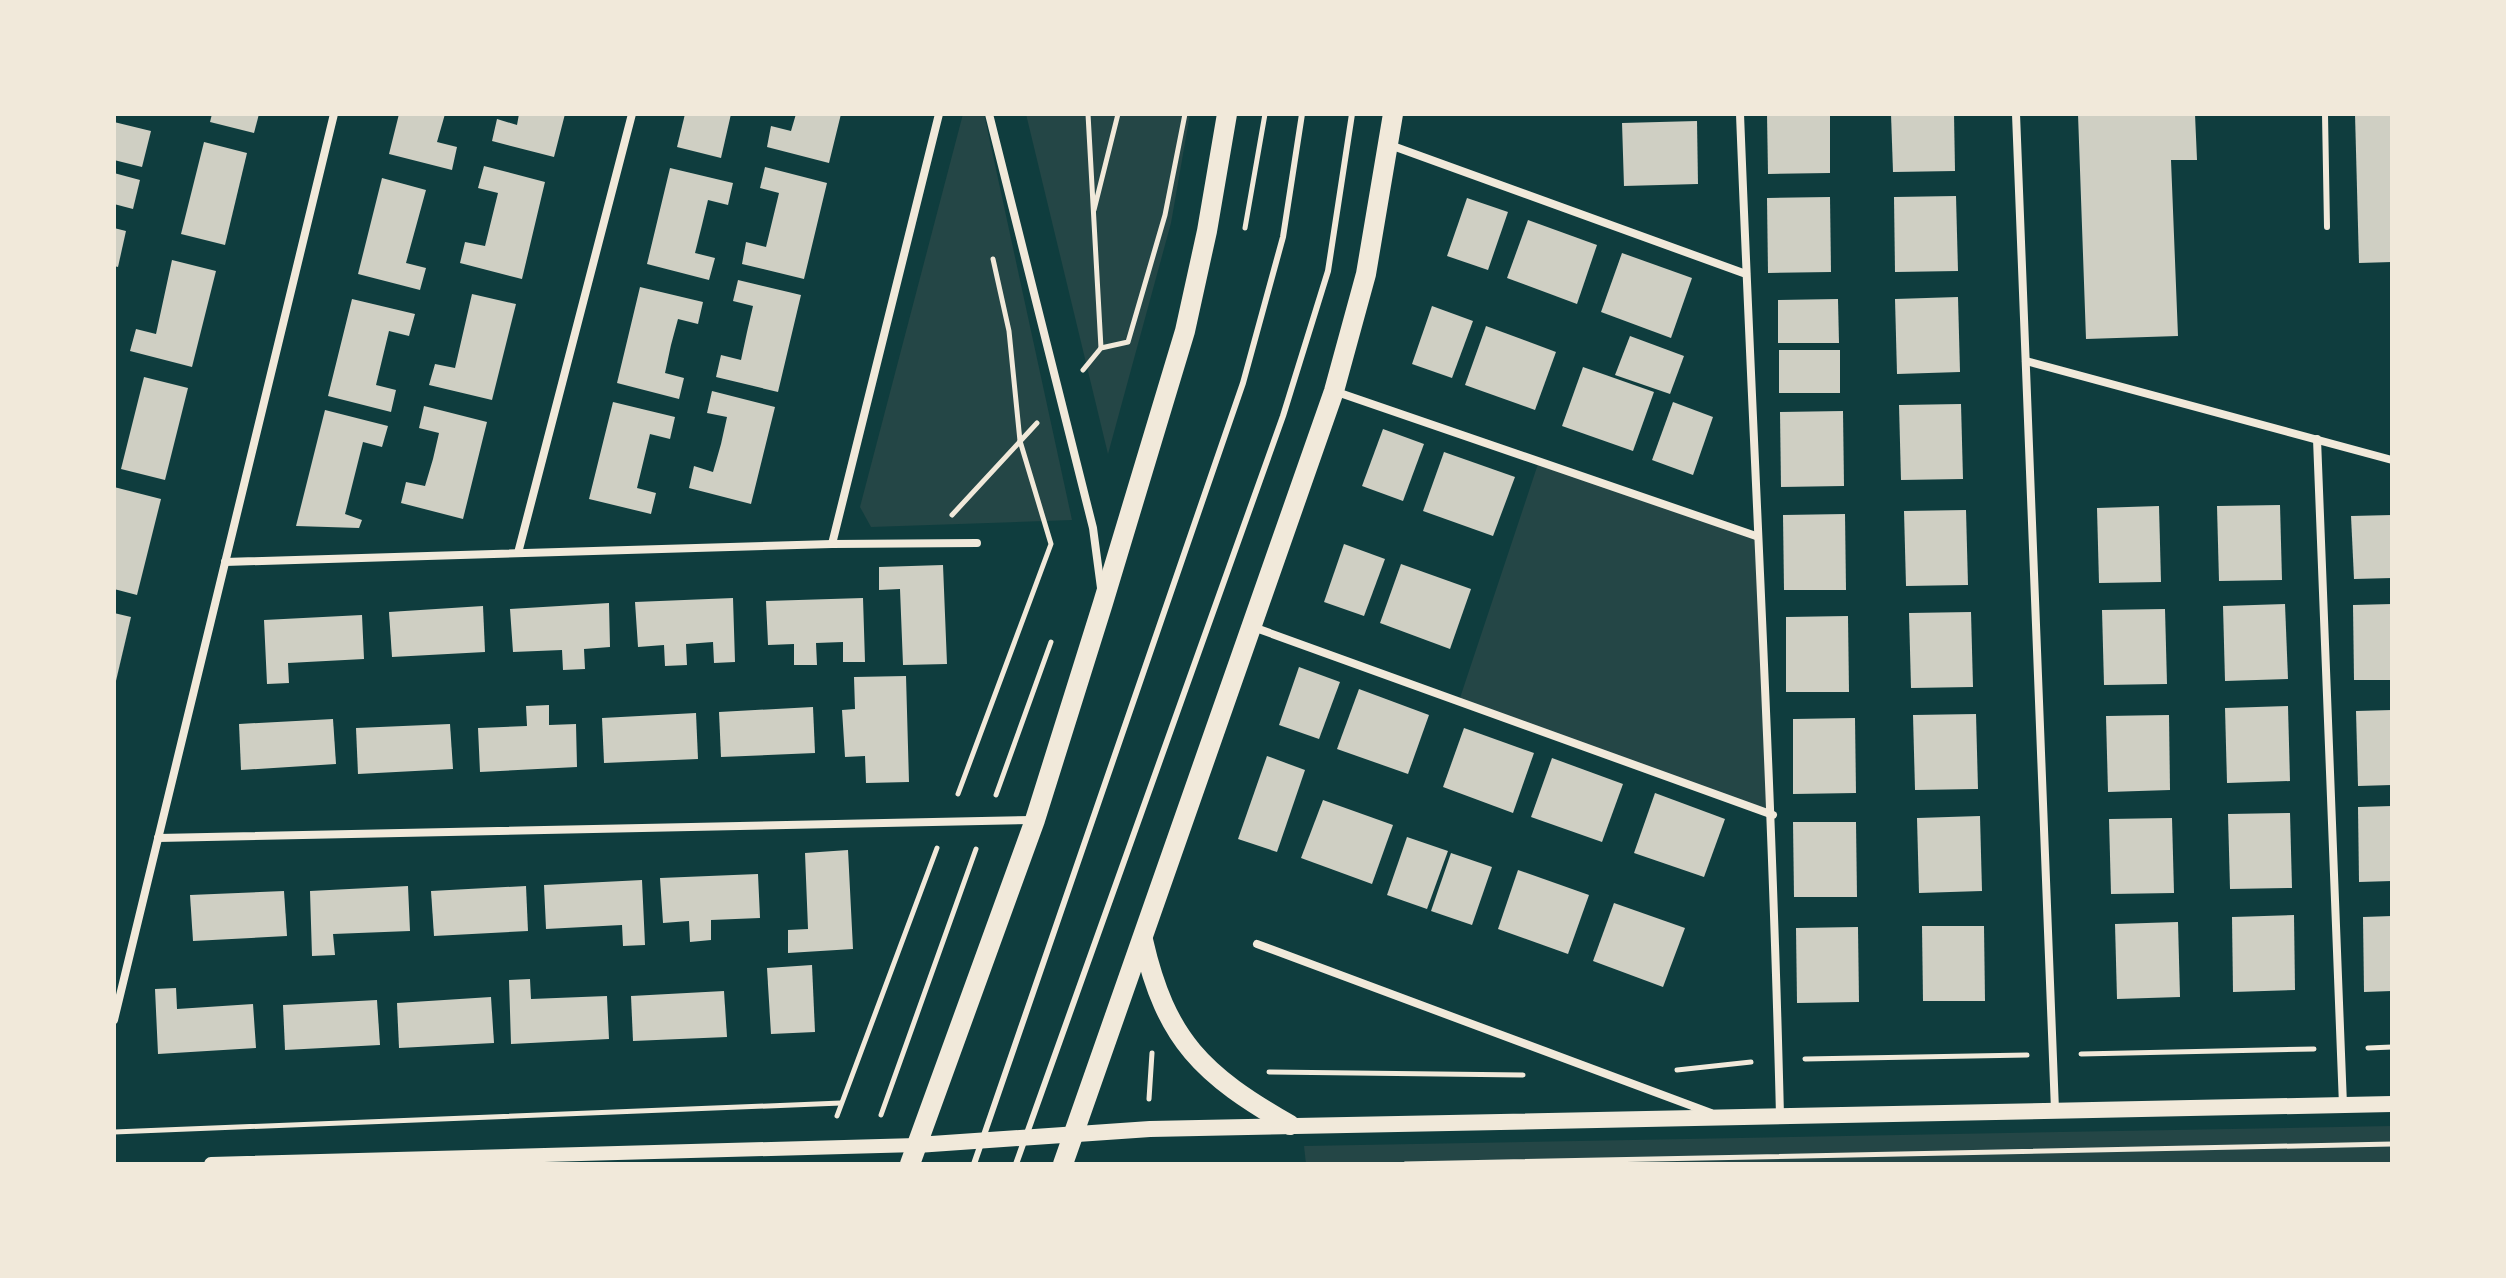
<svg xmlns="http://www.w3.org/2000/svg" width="2506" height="1278" viewBox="0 0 2506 1278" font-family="Signika,sans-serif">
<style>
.green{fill:#244646}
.building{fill:#cfcfc3}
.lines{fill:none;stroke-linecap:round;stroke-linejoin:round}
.path{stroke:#f1e9da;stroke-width:5}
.service{stroke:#f1e9da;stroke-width:6}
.minor{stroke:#f1e9da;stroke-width:8}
.tertiary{stroke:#f1e9da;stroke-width:14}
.secondary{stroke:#f1e9da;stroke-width:16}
.primary{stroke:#f1e9da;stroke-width:20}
</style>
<rect width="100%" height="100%" fill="#0f3d3e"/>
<g class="green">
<polygon points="963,114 984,114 1072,520 871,527 860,507"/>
<polygon points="1026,114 1190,114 1171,223 1108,454"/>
<polygon points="1539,461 1756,536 1773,815 1459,701"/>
<polygon points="2392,1126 2392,1164 1306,1164 1304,1146"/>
</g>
<g class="building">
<polygon points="212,114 259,114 254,133 210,122"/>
<polygon points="399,114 445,114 437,142 457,147 452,170 389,154"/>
<polygon points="519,114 565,114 554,157 492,141 497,119 517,125"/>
<polygon points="685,114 731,114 721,158 677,147"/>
<polygon points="796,114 841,114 829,163 767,147 771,126 791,131"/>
<polygon points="1767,114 1830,114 1830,173 1768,174"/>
<polygon points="1891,114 1954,114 1955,171 1893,172"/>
<polygon points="2078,114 2195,114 2197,160 2171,160 2178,336 2086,339"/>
<polygon points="2355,114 2392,114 2392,262 2359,263"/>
<polygon points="1697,121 1698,184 1624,186 1622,123"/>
<polygon points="114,122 151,131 142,167 114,160"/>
<polygon points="204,142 247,153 225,245 181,234"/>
<polygon points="484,166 545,182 522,279 460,263 465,242 485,246 498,193 478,188"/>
<polygon points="765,167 827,183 804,279 742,264 746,242 766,247 779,193 760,188"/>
<polygon points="670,168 733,183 728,205 708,200 702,225 695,253 715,258 709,280 647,264"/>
<polygon points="114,173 140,180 133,209 114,204"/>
<polygon points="382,178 426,190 406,263 426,268 420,290 358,274"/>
<polygon points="1956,196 1958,271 1895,272 1894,197"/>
<polygon points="1830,197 1831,272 1768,273 1767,198"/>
<polygon points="1467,198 1508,212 1488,270 1447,256"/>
<polygon points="1528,220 1597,245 1577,304 1507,278"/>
<polygon points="114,228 126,231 118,267 114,266"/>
<polygon points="1622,253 1692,278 1671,338 1601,312"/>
<polygon points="172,260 216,271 192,367 130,351 136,329 156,334"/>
<polygon points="738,280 801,295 778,392 716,377 721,355 741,360 747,332 753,306 733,301"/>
<polygon points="640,287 703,302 698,324 678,319 671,345 665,373 684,378 679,399 617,383"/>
<polygon points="472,294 516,304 492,400 429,385 435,364 455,368"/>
<polygon points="1958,297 1960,372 1897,374 1895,299"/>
<polygon points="352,299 415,314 409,336 389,331 376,385 396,390 391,412 328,396"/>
<polygon points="1838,299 1839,343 1778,343 1778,300"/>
<polygon points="1432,306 1473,321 1452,378 1412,364"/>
<polygon points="1486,326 1556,352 1535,410 1465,385"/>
<polygon points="1630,336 1684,356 1670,394 1615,375"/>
<rect x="1779" y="350" width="61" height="43"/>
<polygon points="1583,367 1654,392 1633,451 1562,426"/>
<polygon points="144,377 188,388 165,480 121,469"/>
<polygon points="712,391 775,407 751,504 689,488 694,466 713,472 721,444 727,417 707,413"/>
<polygon points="613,402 675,417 670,439 650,434 637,488 656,493 651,514 589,499"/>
<polygon points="1673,402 1713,417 1693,475 1652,460"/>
<polygon points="1961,404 1963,479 1901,480 1899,405"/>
<polygon points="424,406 487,422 463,519 401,503 406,482 425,486 433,459 439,433 419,428"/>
<polygon points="325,410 388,426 382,447 363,442 345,514 362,520 359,528 296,526"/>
<polygon points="1843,411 1844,486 1781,487 1780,412"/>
<polygon points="1383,429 1424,444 1403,501 1362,486"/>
<polygon points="1444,452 1515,477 1493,536 1423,511"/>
<polygon points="114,487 161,499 137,595 114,589"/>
<polygon points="2280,505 2282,580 2219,581 2217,506"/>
<polygon points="2159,506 2161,582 2099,583 2097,508"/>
<polygon points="1966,510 1968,585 1906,586 1904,511"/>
<polygon points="1845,514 1846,590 1784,590 1783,515"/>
<polygon points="2392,515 2392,578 2354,579 2351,516"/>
<polygon points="1344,544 1385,559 1364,616 1324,602"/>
<polygon points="1401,564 1471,589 1450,649 1380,623"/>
<polygon points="943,565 947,664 903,665 900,589 879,590 879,567"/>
<polygon points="733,598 735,662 714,663 713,642 686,644 687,665 665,666 664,645 638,647 635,602"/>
<polygon points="863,598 865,662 843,662 843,642 816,643 817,665 794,665 794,644 768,645 766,601"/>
<polygon points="609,603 610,647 584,649 585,669 563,670 562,650 513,652 510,609"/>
<polygon points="2285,604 2288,679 2225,681 2223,606"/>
<polygon points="2392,604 2392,680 2354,680 2353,605"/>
<polygon points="483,606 485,652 392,657 389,612"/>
<polygon points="2165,609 2167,684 2104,685 2102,610"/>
<polygon points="1971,612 1973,687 1911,688 1909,613"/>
<polygon points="114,613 131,617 115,685 114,685"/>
<polygon points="362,615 364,659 288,663 289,683 267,684 264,620"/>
<polygon points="1848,616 1849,692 1786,692 1786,617"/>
<polygon points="1299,667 1340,682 1319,739 1279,725"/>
<polygon points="906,676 909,782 866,783 865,756 845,757 842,710 855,709 854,677"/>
<polygon points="1359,689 1429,715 1408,774 1337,749"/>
<polygon points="549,705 549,725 576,724 577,767 480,772 478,728 527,726 526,706"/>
<polygon points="2288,706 2290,781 2227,783 2225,708"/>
<polygon points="813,707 815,753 721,757 719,712"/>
<polygon points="2392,710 2392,785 2358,786 2356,711"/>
<polygon points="696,713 698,759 604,763 602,718"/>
<polygon points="1976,714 1978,789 1915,790 1913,715"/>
<polygon points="2169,715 2170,790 2108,792 2106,716"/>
<polygon points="1855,718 1856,793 1793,794 1793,719"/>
<polygon points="333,719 336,764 241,770 239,724"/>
<polygon points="450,724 453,769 358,774 356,728"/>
<polygon points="1464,728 1534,753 1513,813 1443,787"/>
<polygon points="1267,756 1305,770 1277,852 1238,839"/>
<polygon points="1552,758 1623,784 1602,842 1531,817"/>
<polygon points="1655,793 1725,819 1704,877 1634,853"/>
<polygon points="1323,800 1393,825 1372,884 1301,858"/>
<polygon points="2392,806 2392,881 2359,882 2358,807"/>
<polygon points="2290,813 2292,888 2230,889 2228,814"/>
<polygon points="1980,816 1982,891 1919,893 1917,818"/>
<polygon points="2172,818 2174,893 2111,894 2109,819"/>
<polygon points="1793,822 1856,822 1857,897 1794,897"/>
<polygon points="1407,837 1448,851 1427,909 1387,895"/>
<polygon points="848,850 853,949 788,953 788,930 808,929 805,853"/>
<polygon points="1451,853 1492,867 1472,925 1431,911"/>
<polygon points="1518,870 1589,895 1568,954 1498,929"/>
<polygon points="758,874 760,918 711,920 711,940 690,942 689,921 663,923 660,878"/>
<polygon points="642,880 645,945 623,946 622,925 546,929 544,885"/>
<polygon points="408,886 410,931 333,934 335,955 312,956 310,891"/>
<polygon points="526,886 528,931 434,936 431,891"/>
<polygon points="284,891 287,936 193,941 190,895"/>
<polygon points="1614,903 1685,928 1663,987 1593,961"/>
<polygon points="2294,915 2295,990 2233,992 2232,917"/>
<polygon points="2392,916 2392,991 2364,992 2363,917"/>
<polygon points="2178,922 2180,997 2117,999 2115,924"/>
<polygon points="1922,926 1984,926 1985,1001 1923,1001"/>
<polygon points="1858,927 1859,1002 1797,1003 1796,928"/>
<polygon points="812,965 815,1032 771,1034 767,968"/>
<polygon points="530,979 531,999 607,996 609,1039 511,1044 509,980"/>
<polygon points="176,988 177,1009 253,1004 256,1048 158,1054 155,989"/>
<polygon points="724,991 727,1037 633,1041 631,996"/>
<polygon points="491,997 494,1043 399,1048 397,1003"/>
<polygon points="377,1000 380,1045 285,1050 283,1005"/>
</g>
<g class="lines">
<g class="path">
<polyline points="1088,114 1101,348"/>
<polyline points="1094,210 1118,114"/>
<polyline points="1245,228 1265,114"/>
<polyline points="1083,370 1101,348 1128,342 1165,215 1185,114"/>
<polyline points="952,515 1037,423"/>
<polyline points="958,794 1051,544 1020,441 1009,331 993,259"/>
<polyline points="996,795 1051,642"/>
<polyline points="2368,1048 2392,1047"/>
<polyline points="2081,1054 2314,1049"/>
<polyline points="1805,1059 2027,1055"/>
<polyline points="1677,1070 1751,1062"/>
<polyline points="1269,1072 1523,1075"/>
<polyline points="1149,1099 1152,1053"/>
<polyline points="881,1115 976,849"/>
<polyline points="837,1116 937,848"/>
<polyline points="114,1132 841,1103"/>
<polyline points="1405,1164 2392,1144"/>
</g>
<g class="service">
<polyline points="2325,114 2327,227"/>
<polyline points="974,1164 1243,383 1283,237 1302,114"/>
<polyline points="1016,1164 1283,416 1328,271 1352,114"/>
</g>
<g class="minor">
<polyline points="989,114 1093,528 1101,588"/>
<path d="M1740,114c13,334 32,668 40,1002"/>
<polyline points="2016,114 2055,1110"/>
<polyline points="1390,145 1746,274"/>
<polyline points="2026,361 2392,460"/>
<polyline points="1334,391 1756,536"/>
<polyline points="2317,439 2343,1105"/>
<polyline points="832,544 939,114"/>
<polyline points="518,553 632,114"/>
<polyline points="225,562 832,544 977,543"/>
<polyline points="1253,627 1773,815"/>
<polyline points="158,838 1033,820"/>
<polyline points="1257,944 1711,1113"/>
<polyline points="114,1020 334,114"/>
</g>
<polyline class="tertiary" points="211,1164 917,1145"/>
<polyline class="secondary" points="917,1145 1150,1129 2392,1104"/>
<g class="primary">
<path d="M1143,940c23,101 60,135 147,185"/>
<polyline points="910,1164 1035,820 1103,603 1185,331 1207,231 1227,114"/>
<polyline points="1063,1164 1334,391 1366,274 1393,114"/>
</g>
</g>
<rect width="2506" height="1278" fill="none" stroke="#f1e9da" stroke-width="232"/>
</svg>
